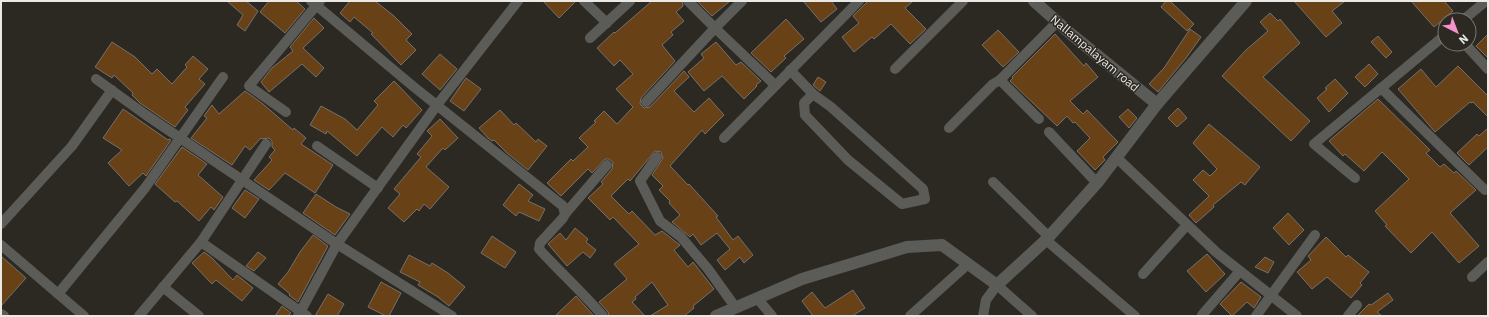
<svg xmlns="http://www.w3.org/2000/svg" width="1489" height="317" viewBox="0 0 1489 317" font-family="'IBM Plex Sans',sans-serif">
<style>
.building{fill:#694117;stroke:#76706a}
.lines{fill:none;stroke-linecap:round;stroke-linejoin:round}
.minor{stroke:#5b5b57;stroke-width:10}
.tertiary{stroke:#5b5b57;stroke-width:12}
.labels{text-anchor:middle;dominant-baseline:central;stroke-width:3;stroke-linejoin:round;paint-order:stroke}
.street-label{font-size:12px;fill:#ebe9e5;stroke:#2c2923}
</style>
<rect width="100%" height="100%" fill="#2c2923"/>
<g class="building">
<polygon points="227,1 246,1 258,11 245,31 237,25 243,15"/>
<polygon points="269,1 296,1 305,9 285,33 260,12"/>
<polygon points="350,1 375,1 394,16 412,34 406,40 416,50 401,65 371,34 373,33 354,17 350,22 340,13"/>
<polygon points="543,1 576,1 559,18"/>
<polygon points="652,1 682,1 683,6 676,12 684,21 671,32 673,35 662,45 675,61 641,98 640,104 644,108 650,107 684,71 689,77 674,91 694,112 709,98 724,115 705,134 702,130 670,166 688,185 689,184 718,216 716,217 733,240 738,236 753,255 744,263 740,257 725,270 717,260 730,249 717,233 701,245 693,234 690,237 672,222 680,215 669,203 670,201 659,190 663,186 652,175 663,158 661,152 655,151 630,181 628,179 611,196 629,214 632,211 655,235 662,231 676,242 680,245 674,250 688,267 693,262 714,289 693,306 694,308 684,316 650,316 668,305 652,282 635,297 636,299 632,302 645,316 609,316 608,312 599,302 627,279 614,264 639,244 613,217 610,220 588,198 603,184 601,182 612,169 613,162 609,159 605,159 592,173 588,169 561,196 547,183 571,159 573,161 588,147 579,138 596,122 594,121 604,111 617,124 633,107 616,89 633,74 620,60 614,66 597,48 614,32 615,33"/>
<polygon points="697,1 730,1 712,16"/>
<polygon points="803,1 831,1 837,9 821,22"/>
<polygon points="868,1 913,1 905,8 926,29 910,44 891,24 874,39 872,37 854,52 842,37 859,23 853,16"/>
<polygon points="1166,1 1170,1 1194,24 1187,31 1161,7"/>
<polygon points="1294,1 1345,1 1332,11 1342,23 1326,37"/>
<polygon points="1411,1 1444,1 1453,11 1434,27"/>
<polygon points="1270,13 1278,21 1280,19 1300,43 1263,77 1310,121 1291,141 1222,76 1246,50 1268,31 1260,22"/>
<polygon points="314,18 324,28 303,48 324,68 316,77 302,64 269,92 261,82 272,68 293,51 290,47"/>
<polygon points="786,19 804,39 784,56 786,58 771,72 751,53"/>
<polygon points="1190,29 1201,37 1186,58 1158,92 1149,84 1164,68"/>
<polygon points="998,30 1019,52 1003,67 982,45"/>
<polygon points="1055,34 1084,66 1086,63 1098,77 1070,101 1083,114 1087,110 1118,142 1103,157 1105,160 1095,170 1077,151 1090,138 1075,122 1073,123 1067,116 1057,126 1010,81 1013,78 1012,77"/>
<polygon points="1488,34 1488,58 1476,46"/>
<polygon points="1378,36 1392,52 1386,58 1371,42"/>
<polygon points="112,42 135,57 152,74 157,69 172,84 187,67 185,65 193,56 208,69 199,79 205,84 185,107 188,110 175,127 140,103 132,95 133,93 114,75 112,78 95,67"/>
<polygon points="716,42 736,65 741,62 761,81 756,85 757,86 744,99 722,76 704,91 688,72 704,58 701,54"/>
<polygon points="440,54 457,69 440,90 422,74"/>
<polygon points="1369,64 1378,74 1365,87 1355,77"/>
<polygon points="1458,66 1488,96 1488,117 1473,102 1471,103 1470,102 1435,132 1398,89 1421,69 1436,87"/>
<polygon points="818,77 826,82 820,91 813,85"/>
<polygon points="466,78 481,89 464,111 450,101"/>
<polygon points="1335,79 1348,93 1329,112 1317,98 1327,89 1325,88"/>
<polygon points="394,81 422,110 406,128 403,125 393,137 382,127 357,156 327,131 326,134 310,125 321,106 345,119 357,130 378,105 374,101"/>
<polygon points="245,91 263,104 293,130 294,128 306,138 301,144 333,165 315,193 285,173 269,190 254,180 272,160 269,157 275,150 272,147 272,141 269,138 262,139 261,138 250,150 245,146 232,165 191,138 207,118 204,116 212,105 219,114"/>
<polygon points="1378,99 1430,150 1426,153 1440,167 1444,164 1454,173 1456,171 1476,190 1450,213 1479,246 1459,263 1432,232 1411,253 1385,226 1387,225 1375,211 1409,179 1382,152 1364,171 1345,154 1343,156 1329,141"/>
<polygon points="1178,108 1187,118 1177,127 1168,118"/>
<polygon points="123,109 168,140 169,139 171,140 146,176 143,173 129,186 108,163 122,150 103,138"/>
<polygon points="1128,109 1137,118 1129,128 1119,117"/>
<polygon points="500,110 514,125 516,123 536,142 538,139 547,146 528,170 507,153 494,140 492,141 488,138 479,128"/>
<polygon points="440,119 458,138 445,150 443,148 426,167 449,187 430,209 424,204 419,211 417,209 404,222 388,208 400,194 394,189 421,157 417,154 432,136 427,131"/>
<polygon points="1209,124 1260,167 1245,185 1241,182 1213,205 1214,207 1196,223 1189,215 1209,196 1193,180 1203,170 1210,176 1217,169 1193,143"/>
<polygon points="1488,128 1488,147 1469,165 1457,153 1477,134 1479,136"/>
<polygon points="182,147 207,164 198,175 223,197 214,210 211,207 199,221 177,201 175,202 155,184"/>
<polygon points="519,184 533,195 528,201 545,209 539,221 519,212 516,216 503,205"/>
<polygon points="245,190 259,199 245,218 232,208"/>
<polygon points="316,194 336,207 350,214 335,235 303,213"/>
<polygon points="1288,213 1304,230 1289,245 1273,228"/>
<polygon points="575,228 588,239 586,242 596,250 590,258 583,252 567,266 548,244 560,233 566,240"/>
<polygon points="313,235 328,246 298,302 289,295 290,294 278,284 288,272 300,252"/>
<polygon points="492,236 516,252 505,268 481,253"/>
<polygon points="1326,237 1346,257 1348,255 1369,272 1360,283 1362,285 1351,298 1327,277 1312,289 1297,272 1311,260 1308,256"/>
<polygon points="204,252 212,258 233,280 237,275 253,288 242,301 216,280 212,284 192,263"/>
<polygon points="258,252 266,258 254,271 246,266"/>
<polygon points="1207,254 1225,274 1206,292 1187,271"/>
<polygon points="409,255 430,266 432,263 448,273 465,287 449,306 438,297 418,285 420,282 400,272"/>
<polygon points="1,256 26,278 1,306"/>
<polygon points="1265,257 1274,262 1268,273 1255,267"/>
<polygon points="381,282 401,293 389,316 386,316 368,307"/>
<polygon points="1241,282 1261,297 1254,308 1247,302 1232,316 1220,304"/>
<polygon points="853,290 865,308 852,316 813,316 802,301 812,292 825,308"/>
<polygon points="1388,293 1393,300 1377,312 1382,316 1357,316 1369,304 1371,305"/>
<polygon points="328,294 344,304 337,316 315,316"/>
<polygon points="576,296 594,316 555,316"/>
<polygon points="282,306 291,313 288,316 275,316"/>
</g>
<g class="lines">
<g class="minor">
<path d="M311,1l103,86 149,119 2,8 -2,4 -23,25 -1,6c21,23 44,44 64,67"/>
<polyline points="584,1 607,23"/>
<polyline points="688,1 715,28 742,1"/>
<polyline points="1463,20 1486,1"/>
<polyline points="590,38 630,1"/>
<polyline points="1465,44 1488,69"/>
<polyline points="895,69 963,1"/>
<polyline points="790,70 813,94 831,107 923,189 925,199 902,204 848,160 805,115 804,103 813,94"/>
<polyline points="96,79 146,115 337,244 437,105 518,1"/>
<polyline points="1000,80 1039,119"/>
<polyline points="1381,88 1485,190"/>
<polyline points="646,102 715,28 775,85"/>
<polyline points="286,112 249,86 320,1"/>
<polyline points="949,128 993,84 1000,80 1057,22"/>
<polyline points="1049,132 1097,183"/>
<polyline points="724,138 859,1"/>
<polyline points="317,146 378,188"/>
<polyline points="657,157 640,181 660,221 681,237 708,269 736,308"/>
<polyline points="1117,158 1216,252 1297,316"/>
<polyline points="1355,178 1314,144 1445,35"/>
<polyline points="993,182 1049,237"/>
<polyline points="565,214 607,165"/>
<polyline points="1,224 72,146 112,90"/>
<polyline points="1046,240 1135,316"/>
<polyline points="201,242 307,316"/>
<polyline points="1,245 84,316"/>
<polyline points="1143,274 1187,225"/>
<polyline points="1472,277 1488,262"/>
<polyline points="163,287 199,316"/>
<polyline points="58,294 145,188 223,77"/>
<polyline points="757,298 772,316"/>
<polyline points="1,314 4,316"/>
<polyline points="1202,315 1240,271"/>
<polyline points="139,316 201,242 266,144"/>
<polyline points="298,316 337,244 452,316"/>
<polyline points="910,316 968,264"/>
<polyline points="983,316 986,300 997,285 1032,316"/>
<polyline points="1256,316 1315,235"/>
<polyline points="1348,316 1357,305"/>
</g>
<g class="tertiary">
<polyline points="1034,1 1071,34 1157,104"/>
<polyline points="716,316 802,279 907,247 942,245 997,285 1046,240 1097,183 1157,104 1246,1"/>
</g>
</g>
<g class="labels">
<g class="street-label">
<text transform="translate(1095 53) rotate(40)">Nallampalayam road</text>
</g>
</g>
<rect width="1489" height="317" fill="none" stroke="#ebe9e5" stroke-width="4"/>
<g transform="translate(1457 32) rotate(138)"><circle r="19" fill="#2c2923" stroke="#787671"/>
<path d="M0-3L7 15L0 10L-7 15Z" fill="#f890cc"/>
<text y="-6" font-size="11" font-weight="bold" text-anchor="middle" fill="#ebe9e5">N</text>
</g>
</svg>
